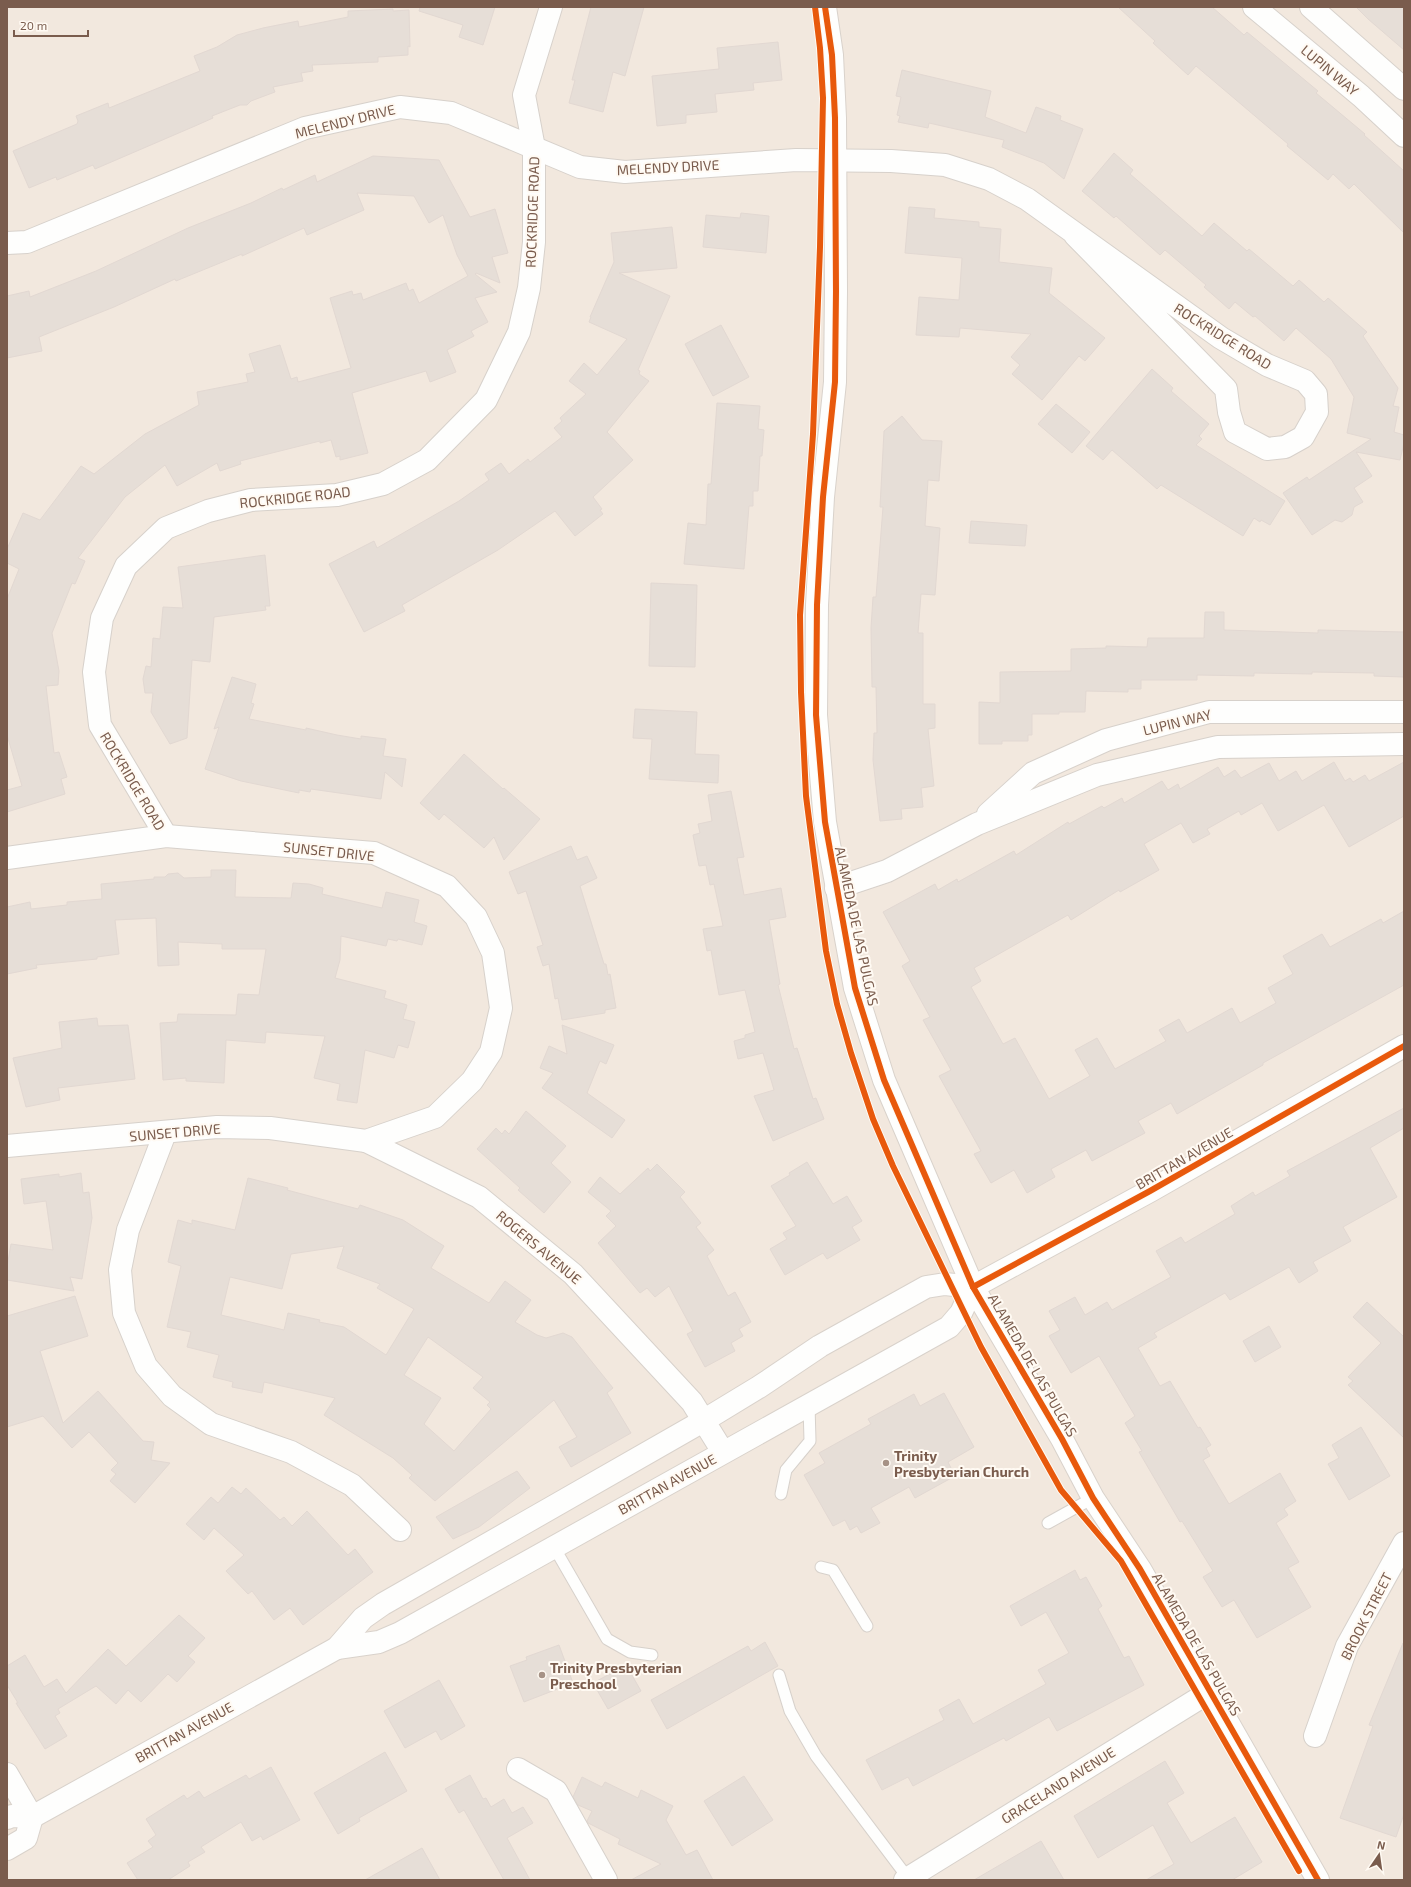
<svg xmlns="http://www.w3.org/2000/svg" width="1411" height="1887" viewBox="0 0 1411 1887" font-family="'Exo 2',sans-serif">
<style>
.residential{fill:#f2e8de}
.building{fill:#e6ded7;stroke:#e2d8d2;fill-rule:evenodd}
.lines{fill:none;stroke-linecap:round;stroke-linejoin:round}
.lane-casing{stroke:#d7d1cb;stroke-width:13}
.street-casing{stroke:#d7d1cb;stroke-width:24}
.secondary-casing{stroke:#d9d2cb;stroke-width:24}
.lane{stroke:#fefefd;stroke-width:11}
.street{stroke:#fefefd;stroke-width:22}
.secondary{stroke:#fefefd;stroke-width:22}
.cycleway-casing{stroke:#fffaf3;stroke-width:8}
.cycleway{stroke:#e8590c;stroke-width:6}
.poi-dot{fill:#a69286;stroke:#fffaf3;stroke-width:1.5}
.labels{text-anchor:middle;dominant-baseline:central;stroke-width:4;stroke-linejoin:round;paint-order:stroke}
.street-label{font-size:14px;fill:#7a5c4d;stroke:#fffaf3}
.poi-label{font-size:14px;font-weight:bold;fill:#7a5c4d;stroke:#fffaf3;text-anchor:start}
</style>
<rect width="100%" height="100%" fill="#f9f5f0"/>
<rect class="residential" x="7" y="7" width="1397" height="1873"/>
<g class="building">
<polygon points="420,7 495,7 483,45 459,37 463,25 419,11"/>
<polygon points="591,7 644,7 625,76 613,72 603,112 569,103 575,80 572,80"/>
<polygon points="1118,7 1212,7 1244,35 1247,32 1318,91 1316,93 1365,134 1364,135 1404,171 1404,233 1354,184 1349,189 1333,174 1328,180 1287,146 1288,144 1196,66 1188,75 1153,43 1155,41"/>
<polygon points="1356,7 1404,7 1404,50 1368,19"/>
<polygon points="393,9 393,11 409,10 410,47 408,46 408,55 378,57 378,62 312,65 313,71 301,73 303,81 273,87 275,92 251,101 247,105 240,105 212,116 213,118 195,126 95,169 93,165 57,180 56,177 29,188 13,151 77,124 78,121 76,116 108,103 109,108 200,71 194,56 217,47 237,35 263,28 298,21 299,27 348,17 348,11"/>
<polygon points="778,42 782,80 753,83 754,90 715,94 717,112 686,115 686,123 657,126 652,76 719,69 717,48"/>
<polygon points="902,70 991,91 985,117 1026,133 1036,107 1061,116 1060,120 1083,129 1064,179 1044,163 1002,147 1004,140 929,123 928,128 898,122 900,116 897,115 901,97 896,96"/>
<polygon points="1114,153 1133,170 1130,174 1202,236 1214,223 1247,251 1249,249 1293,286 1299,280 1324,302 1328,298 1367,332 1363,336 1398,388 1393,406 1399,407 1394,432 1404,435 1404,443 1400,460 1356,452 1372,476 1354,488 1363,502 1354,507 1352,515 1342,522 1335,520 1312,535 1283,493 1307,477 1309,480 1371,439 1347,433 1354,397 1331,359 1296,328 1284,341 1255,316 1253,317 1235,302 1229,309 1204,287 1206,285 1165,250 1160,255 1116,216 1114,218 1082,191"/>
<polygon points="373,156 439,160 470,217 495,209 508,253 492,257 500,283 476,273 475,274 497,292 475,298 488,322 471,331 474,336 447,350 456,372 430,382 426,371 352,393 368,453 340,460 340,456 336,457 331,440 320,443 320,441 240,461 241,464 220,471 217,463 177,486 165,465 125,497 78,558 85,561 75,584 72,583 52,633 59,671 58,685 46,686 54,753 59,752 67,777 61,779 65,794 7,812 7,790 22,786 7,735 7,599 19,569 7,563 7,549 23,513 40,520 81,466 94,474 145,434 199,405 197,392 248,382 246,374 255,372 249,354 280,345 291,379 297,377 298,382 351,368 330,298 352,291 353,295 361,293 363,300 406,283 409,291 413,289 419,303 468,276 457,255 443,215 429,223 414,196 357,193 364,210 307,235 304,228 242,256 242,254 176,281 175,279 114,307 39,337 42,351 7,358 7,296 29,291 30,297 96,271 188,228 251,203 282,188 283,190 315,175 317,182"/>
<polygon points="909,207 935,209 934,218 979,222 979,227 1001,229 999,262 1052,268 1049,293 1105,338 1085,361 1079,356 1042,400 1012,374 1020,365 1011,357 1031,334 960,328 959,337 916,335 919,297 959,300 962,258 905,253"/>
<polygon points="741,213 769,216 766,253 703,247 706,215 740,218"/>
<polygon points="672,227 677,268 619,273 670,296 638,370 640,371 639,374 649,381 607,432 633,460 593,497 602,509 600,510 603,514 575,536 555,511 498,550 402,605 405,611 364,632 329,564 374,541 377,548 459,501 489,480 485,474 501,463 509,474 528,459 530,462 562,437 554,428 562,421 560,418 586,394 569,381 584,363 597,375 627,339 589,322 591,317 590,317 614,262 611,233"/>
<polygon points="721,325 749,377 713,396 685,344"/>
<polygon points="1152,369 1173,388 1171,391 1209,424 1199,436 1202,439 1196,445 1285,501 1270,525 1261,520 1260,522 1254,518 1243,536 1161,485 1157,489 1112,450 1103,460 1086,446"/>
<polygon points="717,403 760,406 758,429 764,430 762,456 760,456 758,491 753,491 753,506 749,506 744,569 684,564 688,523 706,525 708,484 711,484"/>
<polygon points="1056,404 1090,432 1072,453 1038,424"/>
<polygon points="902,416 922,440 942,441 939,481 928,480 925,526 940,528 935,595 921,594 918,633 923,633 923,704 935,704 935,728 928,729 934,786 921,788 923,807 901,809 902,819 880,821 873,760 874,733 877,733 876,687 872,687 871,628 873,597 876,597 883,507 880,507 884,431"/>
<polygon points="971,521 1027,525 1025,546 969,543"/>
<polygon points="265,555 270,606 265,606 266,610 214,617 210,662 192,660 187,738 170,744 151,712 153,693 145,693 143,679 146,666 151,667 153,638 160,639 163,607 183,608 178,567"/>
<polygon points="651,583 697,585 695,667 649,666"/>
<polygon points="1205,612 1224,612 1224,630 1318,633 1318,630 1404,632 1404,677 1374,676 1374,673 1312,672 1312,674 1254,673 1254,676 1197,675 1197,680 1141,680 1141,689 1128,689 1128,692 1086,691 1085,712 1059,712 1059,714 1032,714 1032,735 1028,735 1028,741 1002,741 1002,744 979,744 979,702 1000,703 1000,672 1071,671 1071,649 1106,648 1106,646 1147,647 1148,638 1204,638"/>
<polygon points="232,677 256,684 251,703 254,704 249,719 306,730 306,728 337,735 361,739 361,736 386,739 383,756 406,759 402,787 385,772 381,799 311,789 310,792 299,790 299,793 241,781 205,769 219,727 214,729"/>
<polygon points="635,709 697,712 695,754 719,755 718,783 649,779 652,739 633,738"/>
<polygon points="464,754 503,789 504,788 540,819 504,860 494,837 484,848 444,814 439,820 420,803"/>
<polygon points="1334,762 1345,781 1350,778 1353,782 1365,775 1369,781 1404,762 1404,816 1349,847 1324,805 1278,831 1262,803 1241,815 1239,811 1207,829 1210,834 1193,843 1181,823 1144,844 1159,870 1120,892 1119,890 1071,920 1068,915 974,968 981,981 971,987 1003,1044 1015,1038 1049,1099 1090,1076 1075,1050 1097,1038 1115,1069 1166,1041 1159,1030 1179,1019 1187,1033 1232,1008 1240,1023 1276,1003 1268,988 1293,974 1283,956 1322,934 1330,947 1381,919 1383,923 1404,911 1404,985 1263,1063 1263,1065 1177,1114 1171,1103 1138,1121 1145,1133 1092,1161 1086,1150 1051,1169 1055,1177 1027,1193 1014,1170 991,1183 974,1154 981,1151 939,1076 951,1070 923,1020 930,1017 902,966 910,961 883,912 935,884 938,890 957,879 958,882 1014,851 1016,855 1068,822 1069,824 1102,806 1104,808 1122,798 1124,803 1162,781 1168,790 1178,784 1180,789 1218,767 1224,777 1235,770 1241,778 1269,763 1279,781 1296,771 1302,781"/>
<polygon points="731,791 744,857 737,858 744,895 781,888 786,917 769,920 780,984 778,985 794,1049 797,1048 813,1099 816,1098 824,1119 773,1141 754,1096 774,1090 763,1053 738,1059 734,1041 745,1038 745,1035 755,1032 745,990 719,995 711,950 707,951 703,929 723,926 714,884 710,885 706,865 699,866 693,835 700,833 698,824 712,821 708,795"/>
<polygon points="571,846 577,860 587,856 597,878 580,886 604,964 606,964 608,975 610,974 616,1008 605,1010 605,1013 562,1020 558,998 555,999 549,964 543,966 537,947 543,945 526,891 518,894 509,872"/>
<polygon points="211,870 236,870 235,897 291,898 293,883 309,884 323,888 322,894 382,908 386,892 419,900 414,922 427,926 422,945 398,939 397,941 388,939 386,946 341,936 340,960 335,978 386,991 384,998 407,1005 403,1019 415,1022 408,1048 398,1045 394,1058 365,1050 357,1103 337,1100 340,1084 314,1078 325,1036 266,1032 265,1043 226,1040 224,1083 186,1081 186,1078 163,1080 160,1023 177,1022 178,1014 236,1015 238,994 259,995 266,949 222,949 222,944 178,942 179,965 158,966 156,918 115,920 119,954 97,957 97,959 36,965 37,968 7,974 7,907 30,902 31,909 67,905 67,902 102,899 101,884 154,879 154,877 165,877 168,874 178,873 184,878 211,877"/>
<polygon points="97,1018 98,1026 128,1025 135,1079 58,1088 60,1100 26,1107 13,1058 62,1048 59,1022"/>
<polygon points="562,1025 614,1045 606,1064 600,1061 587,1093 625,1120 612,1138 542,1088 553,1073 540,1068 549,1046 567,1054"/>
<polygon points="1404,1108 1404,1128 1370,1148 1397,1197 1343,1227 1351,1241 1313,1262 1318,1271 1299,1283 1289,1267 1230,1300 1225,1293 1154,1333 1157,1337 1138,1348 1160,1386 1170,1381 1198,1428 1200,1427 1211,1445 1206,1448 1210,1456 1203,1460 1229,1504 1280,1473 1296,1501 1284,1509 1288,1515 1276,1523 1299,1562 1288,1568 1311,1607 1257,1638 1234,1600 1222,1607 1203,1577 1213,1571 1182,1521 1180,1522 1139,1452 1142,1451 1125,1423 1135,1416 1099,1356 1071,1373 1049,1336 1060,1330 1049,1311 1075,1297 1085,1315 1107,1302 1112,1310 1171,1277 1156,1251 1181,1237 1185,1243 1235,1214 1231,1206 1253,1192 1255,1196 1290,1176 1287,1171"/>
<polygon points="526,1111 566,1146 551,1163 571,1182 544,1213 518,1190 520,1188 477,1149 496,1128 502,1134 505,1130 509,1134"/>
<polygon points="807,1162 833,1204 847,1196 862,1221 852,1227 860,1240 827,1259 823,1253 785,1275 770,1249 787,1239 783,1233 796,1226 771,1186 790,1175 789,1173"/>
<polygon points="657,1164 685,1192 680,1197 701,1223 696,1227 714,1250 707,1256 728,1296 735,1292 751,1322 739,1329 743,1336 731,1343 735,1351 705,1367 687,1334 693,1331 669,1286 655,1297 647,1288 640,1293 598,1243 616,1226 606,1216 611,1211 588,1192 600,1177 620,1194 648,1168 650,1171"/>
<polygon points="81,1173 83,1193 89,1192 92,1218 82,1279 70,1277 74,1291 7,1280 7,1267 11,1244 53,1250 46,1201 24,1204 21,1179 59,1174 59,1177"/>
<path d="M248,1178l40,10 -1,2 71,19 2,-4 43,15 41,26 -13,22 58,35 16,-22 26,19 -16,22 22,13 9,3 17,-5 9,4 41,51 -6,5 24,40 -60,34 -12,-20 18,-10 -23,-37 -119,101 -26,-23 3,-3 -19,-17 -69,-43 11,-17 -71,-16 -2,11 -30,-6 1,-5 -20,-5 6,-22 -32,-8 4,-15 -24,-5 14,-61 -13,-4 10,-42 14,4v-4l43,10zM344,1246l-7,22 43,16 -3,4 37,21 -28,46 -42,-28 -25,-5 1,-2 -32,-7 -4,17 -63,-15 9,-38 52,12 9,-35zM428,1337l55,40 -10,11 17,14 -3,3 4,4 -37,42 -30,-27 17,-26 -37,-23z"/>
<polygon points="75,1296 88,1336 40,1351 63,1423 98,1391 143,1441 154,1442 151,1460 170,1463 135,1503 110,1481 116,1474 111,1470 118,1463 89,1432 72,1448 43,1416 7,1427 7,1316"/>
<polygon points="1367,1302 1404,1337 1404,1438 1348,1385 1353,1381 1348,1377 1381,1343 1353,1317"/>
<polygon points="1269,1326 1281,1347 1255,1362 1243,1341"/>
<polygon points="944,1393 974,1447 948,1462 955,1476 915,1498 909,1487 871,1508 880,1523 861,1533 857,1526 850,1530 845,1520 833,1526 804,1475 825,1463 819,1453 871,1424 868,1419 914,1394 920,1406"/>
<polygon points="1361,1427 1390,1476 1349,1500 1328,1464 1339,1458 1332,1445"/>
<polygon points="517,1471 530,1488 479,1527 453,1539 436,1517"/>
<polygon points="232,1487 241,1494 246,1488 280,1520 284,1517 292,1526 307,1511 348,1555 355,1549 373,1572 303,1625 290,1608 274,1620 252,1591 248,1594 226,1571 244,1555 214,1528 204,1540 186,1524 211,1497 218,1503"/>
<polygon points="1075,1570 1080,1580 1086,1577 1102,1606 1098,1609 1124,1658 1129,1656 1144,1685 1057,1731 1049,1717 1006,1741 1004,1738 913,1786 908,1777 882,1790 866,1760 944,1720 939,1710 959,1699 973,1724 1046,1684 1038,1670 1069,1653 1046,1612 1021,1626 1010,1606"/>
<polygon points="179,1615 205,1638 188,1656 195,1662 177,1682 168,1674 141,1702 128,1690 116,1704 96,1686 58,1709 60,1713 55,1716 67,1736 45,1749 16,1703 18,1703 7,1685 7,1666 25,1655 44,1687 57,1679 66,1693 108,1649 126,1666"/>
<polygon points="765,1642 778,1666 667,1729 651,1700 748,1646 751,1651"/>
<polygon points="1403,1643 1404,1814 1396,1837 1340,1818 1373,1726 1369,1725"/>
<polygon points="559,1645 573,1683 524,1702 510,1666 527,1660 526,1657"/>
<polygon points="619,1669 622,1674 629,1670 641,1691 608,1709 593,1683"/>
<polygon points="439,1680 465,1726 441,1740 436,1731 405,1748 384,1711"/>
<polygon points="385,1752 407,1791 359,1818 360,1821 338,1834 314,1793"/>
<polygon points="1165,1761 1184,1793 1167,1803 1191,1843 1235,1817 1262,1862 1232,1880 1146,1880 1174,1864 1153,1825 1098,1858 1074,1816"/>
<polygon points="271,1767 300,1820 263,1840 261,1836 252,1841 241,1822 201,1847 205,1852 188,1862 190,1866 168,1880 138,1880 127,1863 153,1847 148,1841 156,1835 146,1819 184,1795 187,1799 199,1791 204,1798 246,1775 249,1779"/>
<polygon points="470,1775 483,1799 486,1798 491,1807 504,1799 512,1813 523,1807 533,1823 507,1838 530,1880 504,1880 464,1810 459,1813 445,1789"/>
<polygon points="744,1776 773,1820 732,1846 704,1801"/>
<polygon points="582,1777 602,1787 605,1782 638,1798 641,1790 673,1806 666,1820 686,1855 697,1850 713,1880 631,1880 661,1864 618,1844 620,1839 588,1823 587,1821 592,1811 578,1805 573,1797"/>
<polygon points="1041,1841 1064,1880 974,1880"/>
<polygon points="422,1848 440,1880 365,1880"/>
</g>
<g class="lines">
<g class="lane-casing">
<g id="lane">
<polyline points="781,1494 786,1470 810,1441 809,1405"/>
<polyline points="1048,1523 1093,1498"/>
<polyline points="554,1547 607,1639 630,1652 652,1655"/>
<polyline points="821,1567 833,1570 867,1626"/>
<polyline points="779,1675 790,1711 816,1756 908,1878"/>
</g>
</g>
<g class="street-casing">
<g id="street">
<polyline points="1254,7 1361,96 1404,136"/>
<polyline points="1311,7 1404,89"/>
<polyline points="7,243 27,242 305,128 400,107 451,113 580,167 625,172 796,160 891,161 945,165 989,179 1027,199 1221,338 1267,365 1305,381 1316,394 1317,412 1303,437 1285,447 1267,449 1235,432 1229,412 1226,389 1075,235"/>
<polyline points="988,814 1033,773 1106,740 1209,712 1404,712"/>
<polyline points="166,836 100,725 94,672 102,618 126,566 166,528 208,511 251,500 337,495 383,484 427,460 486,400 519,332 529,288 534,242 534,148 524,95 551,7"/>
<polyline points="7,858 166,836 374,853 447,886 476,917 493,953 501,1008 491,1052 472,1081 435,1117 366,1141 270,1128 217,1127 7,1146"/>
<polyline points="836,888 887,871 977,824 1097,775 1218,747 1404,744"/>
<polyline points="165,1133 128,1230 120,1270 124,1313 146,1366 172,1396 211,1424 291,1452 352,1485 400,1530"/>
<polyline points="366,1141 479,1197 573,1274 692,1402 723,1452"/>
<polyline points="1315,1736 1347,1646 1404,1543"/>
<polyline points="518,1769 556,1791 606,1880"/>
<polyline points="7,1774 32,1817"/>
<polyline points="905,1880 1211,1691"/>
</g>
</g>
<g class="secondary-casing">
<g id="secondary">
<polyline points="825,7 832,55 835,118 836,291 835,382 823,497 817,605 816,715 825,822 855,988 884,1080 973,1287 1062,1439 1093,1498 1140,1569 1318,1880"/>
<polyline points="337,1648 379,1642 400,1633 949,1327 961,1313 973,1287"/>
<polyline points="7,1818 12,1816 32,1817 337,1648 363,1618 383,1604 703,1421 759,1387 820,1346 926,1287 945,1284 973,1287 1150,1191 1404,1046"/>
<polyline points="7,1849 26,1838 32,1817"/>
</g>
</g>
<use href="#lane" class="lane"/>
<use href="#street" class="street"/>
<use href="#secondary" class="secondary"/>
<g class="cycleway-casing">
<g id="cycleway">
<polyline points="815,7 820,48 823,98 820,247 813,434 800,615 801,692 806,796 826,951 837,1004 851,1053 873,1119 893,1166 981,1347 1061,1490 1121,1561 1299,1871"/>
<polyline points="825,7 832,55 835,118 836,291 835,382 823,497 817,605 816,715 825,822 855,988 884,1080 973,1287 1062,1439 1093,1498 1140,1569 1318,1880"/>
<polyline points="973,1287 1150,1191 1404,1046"/>
</g>
</g>
<use href="#cycleway" class="cycleway"/>
</g>
<g class="poi-dot">
<circle cx="886" cy="1463" r="4"/>
<circle cx="542" cy="1675" r="4"/>
</g>
<g class="labels">
<g class="street-label">
<text transform="translate(1330 70) rotate(40)">LUPIN WAY</text>
<text transform="translate(345 121) rotate(-14)">MELENDY DRIVE</text>
<text transform="translate(668 167) rotate(-3)">MELENDY DRIVE</text>
<text transform="translate(532 212) rotate(-88)">ROCKRIDGE ROAD</text>
<text transform="translate(1223 336) rotate(32)">ROCKRIDGE ROAD</text>
<text transform="translate(295 497) rotate(-6)">ROCKRIDGE ROAD</text>
<text transform="translate(1177 722) rotate(-14)">LUPIN WAY</text>
<text transform="translate(133 781) rotate(59)">ROCKRIDGE ROAD</text>
<text transform="translate(329 851) rotate(6)">SUNSET DRIVE</text>
<text transform="translate(857 926) rotate(78)">ALAMEDA DE LAS PULGAS</text>
<text transform="translate(175 1132) rotate(-5)">SUNSET DRIVE</text>
<text transform="translate(1184 1158) rotate(-30)">BRITTAN AVENUE</text>
<text transform="translate(539 1247) rotate(40)">ROGERS AVENUE</text>
<text transform="translate(1033 1365) rotate(60)">ALAMEDA DE LAS PULGAS</text>
<text transform="translate(667 1484) rotate(-29)">BRITTAN AVENUE</text>
<text transform="translate(1366 1616) rotate(-63)">BROOK STREET</text>
<text transform="translate(1197 1644) rotate(60)">ALAMEDA DE LAS PULGAS</text>
<text transform="translate(184 1732) rotate(-29)">BRITTAN AVENUE</text>
<text transform="translate(1058 1785) rotate(-32)">GRACELAND AVENUE</text>
</g>
<g class="poi-label">
<text x="894" y="1455">Trinity<tspan x="894" dy="16">Presbyterian Church</tspan></text>
<text x="550" y="1667">Trinity Presbyterian<tspan x="550" dy="16">Preschool</tspan></text>
</g>
</g>
<rect width="1411" height="1887" fill="none" stroke="#7a5c4d" stroke-width="16"/>
<g transform="translate(1379 1855) rotate(13)" stroke="#fffaf3" stroke-width="3" paint-order="stroke">
<path d="M0-3L7 15L0 10L-7 15Z" fill="#7a5c4d"/>
<text y="-6" font-size="11" font-weight="bold" text-anchor="middle" fill="#7a5c4d">N</text>
</g>
<path d="M14 30v6h74v-6" fill="none" stroke="#7a5c4d" stroke-width="2"/>
<text x="20" y="30" font-size="12" fill="#7a5c4d" stroke="#fffaf3" stroke-width="3" paint-order="stroke">20 m</text>
</svg>
